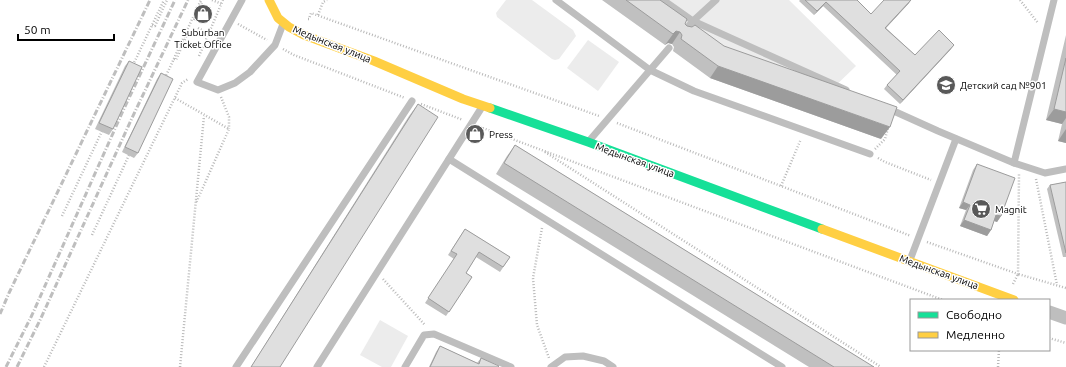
<svg xmlns="http://www.w3.org/2000/svg" width="1066" height="367" viewBox="0 0 1066 367" font-family="Ubuntu,sans-serif">
<style>
.green{fill:#ececec}
.lines{fill:none;stroke-linecap:round;stroke-linejoin:round}
.path{stroke:#b9b9b9;stroke-width:2.5;stroke-dasharray:1 2;stroke-linecap:butt}
.lane{stroke:#bebebe;stroke-width:7}
.street{stroke:#bebebe;stroke-width:13}
.fast{stroke:#16e098;stroke-width:9}
.slow{stroke:#ffcf43;stroke-width:9}
.rail{stroke:#bebebe;stroke-width:3;stroke-dasharray:6 2 1 2;stroke-linecap:butt}
.wall{fill:#c0c0c0}
.shaded-wall{fill:#9c9c9c}
.building{fill:#dfdfdf;stroke:#9c9c9c}
.labels{text-anchor:middle;dominant-baseline:central;stroke-width:3;stroke-linejoin:round;paint-order:stroke}
.poi-label{font-size:10px;fill:#000;stroke:#fff;text-anchor:start}
.street-label{font-size:10px;fill:#000;stroke:#fff}
</style>
<rect width="100%" height="100%" fill="#fff"/>
<g class="green">
<polygon points="506,0 532,0 573,30 576,36 559,59 555,60 552,59 497,17 496,13"/>
<polygon points="643,0 789,0 856,66 828,93 716,52"/>
<polygon points="588,40 619,62 598,91 567,68"/>
<polygon points="380,320 408,336 391,367 382,367 360,355"/>
</g>
<g class="lines">
<g class="path">
<polyline points="212,0 222,4"/>
<polyline points="1020,0 1038,23"/>
<polyline points="318,15 323,2 327,0"/>
<polyline points="308,19 309,19 311,13 599,116"/>
<polyline points="194,20 202,2"/>
<polyline points="238,24 267,40"/>
<polyline points="152,25 155,26 167,0"/>
<polyline points="198,28 209,34"/>
<polyline points="283,49 294,55 405,98"/>
<polyline points="199,56 223,0"/>
<polyline points="174,59 176,60 189,30"/>
<polyline points="133,65 164,0"/>
<polyline points="165,78 201,0"/>
<polyline points="221,97 229,117 229,129"/>
<polyline points="175,98 229,129 196,203"/>
<polyline points="421,104 463,120"/>
<polyline points="617,123 911,236"/>
<polyline points="480,127 943,300"/>
<polyline points="875,149 885,139 888,128"/>
<polyline points="545,152 881,367"/>
<polyline points="878,158 885,162 931,180"/>
<polyline points="1036,179 1057,285"/>
<polyline points="781,186 801,139"/>
<polyline points="62,216 103,129"/>
<polyline points="542,228 533,278 537,325 549,358"/>
<polyline points="92,235 130,153"/>
<polyline points="927,242 1018,274 1019,174"/>
<polyline points="383,279 425,325"/>
<polyline points="1013,284 1018,274 1066,288"/>
<polyline points="1049,338 1066,343"/>
<polyline points="44,367 182,83 188,79"/>
<polyline points="180,367 204,116"/>
<polyline points="998,367 999,350"/>
</g>
<g class="lane">
<polyline points="242,0 197,82 218,90 235,83 250,72 275,45 283,24"/>
<polyline points="556,0 650,70 694,91 870,154"/>
<polyline points="663,0 693,21 846,90"/>
<polyline points="682,34 693,21 716,0"/>
<polyline points="887,108 938,131 1014,163 1054,0"/>
<polyline points="589,141 669,48"/>
<polyline points="449,159 782,367"/>
<polyline points="1014,163 1045,173 1066,169"/>
<polyline points="910,260 956,139"/>
<polyline points="236,367 412,101"/>
<polyline points="317,367 482,107"/>
<polyline points="405,367 424,335 434,334 511,367"/>
<polyline points="551,367 565,357 583,356 604,361 613,367"/>
</g>
<polyline class="street" points="1049,312 1066,318"/>
<polyline class="fast" points="490,108 588,142 822,229"/>
<g class="slow">
<polyline points="269,0 278,18 289,27 304,35 374,61 463,99 490,108"/>
<polyline points="822,229 1014,300"/>
</g>
<g class="rail">
<polyline points="0,314 9,293 150,0"/>
<polyline points="6,367 32,315 122,113 175,0"/>
<polyline points="17,367 41,318 132,118 188,0"/>
</g>
</g>
<g class="wall">
<polygon points="602,0 660,0 685,24 687,26 881,139 710,78 673,51 674,47 672,44 668,43 665,45"/>
<polygon points="800,0 857,0 871,14 909,3 886,28 915,55 951,49 900,104 884,89 887,85 897,75 823,6 814,15 799,1"/>
<polygon points="1066,35 1066,143 1058,141 1062,124 1046,120"/>
<polygon points="129,61 113,129 109,135 95,129 125,66"/>
<polygon points="161,73 138,153 134,158 122,152 157,79"/>
<polygon points="418,104 280,367 251,367 409,116"/>
<polygon points="515,145 874,367 809,367 496,174 507,156"/>
<polygon points="977,164 1001,216 997,222 994,221 991,230 987,236 960,226 966,210 959,208 973,170"/>
<polygon points="1066,182 1066,257 1063,257 1047,189 1050,185"/>
<polygon points="465,229 510,257 500,272 476,257 466,273 472,277 446,316 425,303 454,259 448,255"/>
<polygon points="440,346 477,363 481,358 498,367 429,367 436,352"/>
</g>
<g class="shaded-wall">
<polygon points="911,0 909,3 883,31 885,28"/>
<polygon points="826,2 823,6 814,15 817,11"/>
<polygon points="676,31 680,32 672,44 668,43 665,45 673,34"/>
<polygon points="954,45 951,49 900,104 903,100"/>
<polygon points="718,66 890,127 881,139 710,78"/>
<polygon points="1054,109 1066,112 1066,118 1062,124 1046,120"/>
<polygon points="1066,129 1066,143 1058,141"/>
<polygon points="963,202 970,205 966,210 959,208"/>
<polygon points="996,215 1001,216 997,222 992,220"/>
<polygon points="964,220 991,230 987,236 960,226"/>
</g>
<g class="building">
<polygon points="626,0 660,0 687,19 685,24 687,26 692,27 695,25 724,46 897,107 890,127 718,66 681,39 682,35 680,32 676,31 673,34"/>
<polygon points="805,0 857,0 871,14 884,0 911,0 885,28 915,55 939,30 954,45 903,100 887,85 900,71 826,2 817,11"/>
<polygon points="1066,58 1066,112 1054,109"/>
<polygon points="129,61 142,67 113,129 99,123"/>
<polygon points="161,73 173,79 138,153 125,147"/>
<polygon points="418,104 438,117 280,367 251,367"/>
<polygon points="515,145 874,367 834,367 504,163"/>
<polygon points="977,164 1015,178 1001,216 996,215 991,230 964,220 970,205 963,202"/>
<polygon points="1066,182 1066,253 1050,185"/>
<polygon points="465,229 510,257 503,267 479,252 466,273 472,277 449,312 428,298 457,254 451,251"/>
<polygon points="440,346 479,364 481,358 499,366 498,367 430,367"/>
</g>
<defs>
<g id="shop-disc" transform="scale(1)"><circle r="9.5" fill="#595959" stroke="#fff"/><path d="M-5-2.5h2.3a2.7 3.5 0 0 1 5.4 0H5L5.5 6h-11ZM-1.5-2.5h3a1.5 2.3 0 0 0-3 0Z" fill="#fff"/></g>
<g id="school-disc" transform="scale(1)"><circle r="9.5" fill="#595959" stroke="#fff"/><path d="M0-5L7-2L0 1L-7-2ZM-4 1L0 2.5L4 1V4Q0 6-4 4Z" fill="#fff"/></g>
<g id="supermarket-disc" transform="scale(1)"><circle r="9.5" fill="#595959" stroke="#fff"/><path d="M-6-5.5h2.5l.6 2H6L4.5 2H-2.5L-4.4-4H-6ZM-1.5 3.2a1.3 1.3 0 1 0 .1 0ZM3 3.2a1.3 1.3 0 1 0 .1 0Z" fill="#fff"/></g>
</defs>
<g fill-rule="evenodd">
<use href="#shop-disc" x="203" y="14"/>
<use href="#school-disc" x="946" y="85"/>
<use href="#shop-disc" x="475" y="134"/>
<use href="#supermarket-disc" x="981" y="209"/>
</g>
<g class="labels">
<g class="poi-label">
<text x="203" y="32" text-anchor="middle">Suburban<tspan x="203" dy="12">Ticket Office</tspan></text>
<text x="960" y="85">Детский сад №901</text>
<text x="489" y="134">Press</text>
<text x="995" y="209">Magnit</text>
</g>
<g class="street-label">
<text transform="translate(332 44) rotate(22)">Медынская улица</text>
<text transform="translate(635 160) rotate(20)">Медынская улица</text>
<text transform="translate(939 272) rotate(20)">Медынская улица</text>
</g>
</g>
<rect x="910" y="299" width="140" height="52" fill="#ffffff" stroke="#999999"/>
<rect x="918" y="312" width="20" height="6" fill="#16e098" stroke="#999999"/>
<text x="946" y="319" font-size="12" fill="#000000">Свободно</text>
<rect x="918" y="332" width="20" height="6" fill="#ffcf43" stroke="#999999"/>
<text x="946" y="339" font-size="12" fill="#000000">Медленно</text>
<path d="M18 34v6h96v-6" fill="none" stroke="#000000" stroke-width="2"/>
<text x="24" y="34" font-size="12" fill="#000000" stroke="#ffffff" stroke-width="3" paint-order="stroke">50 m</text>
</svg>
